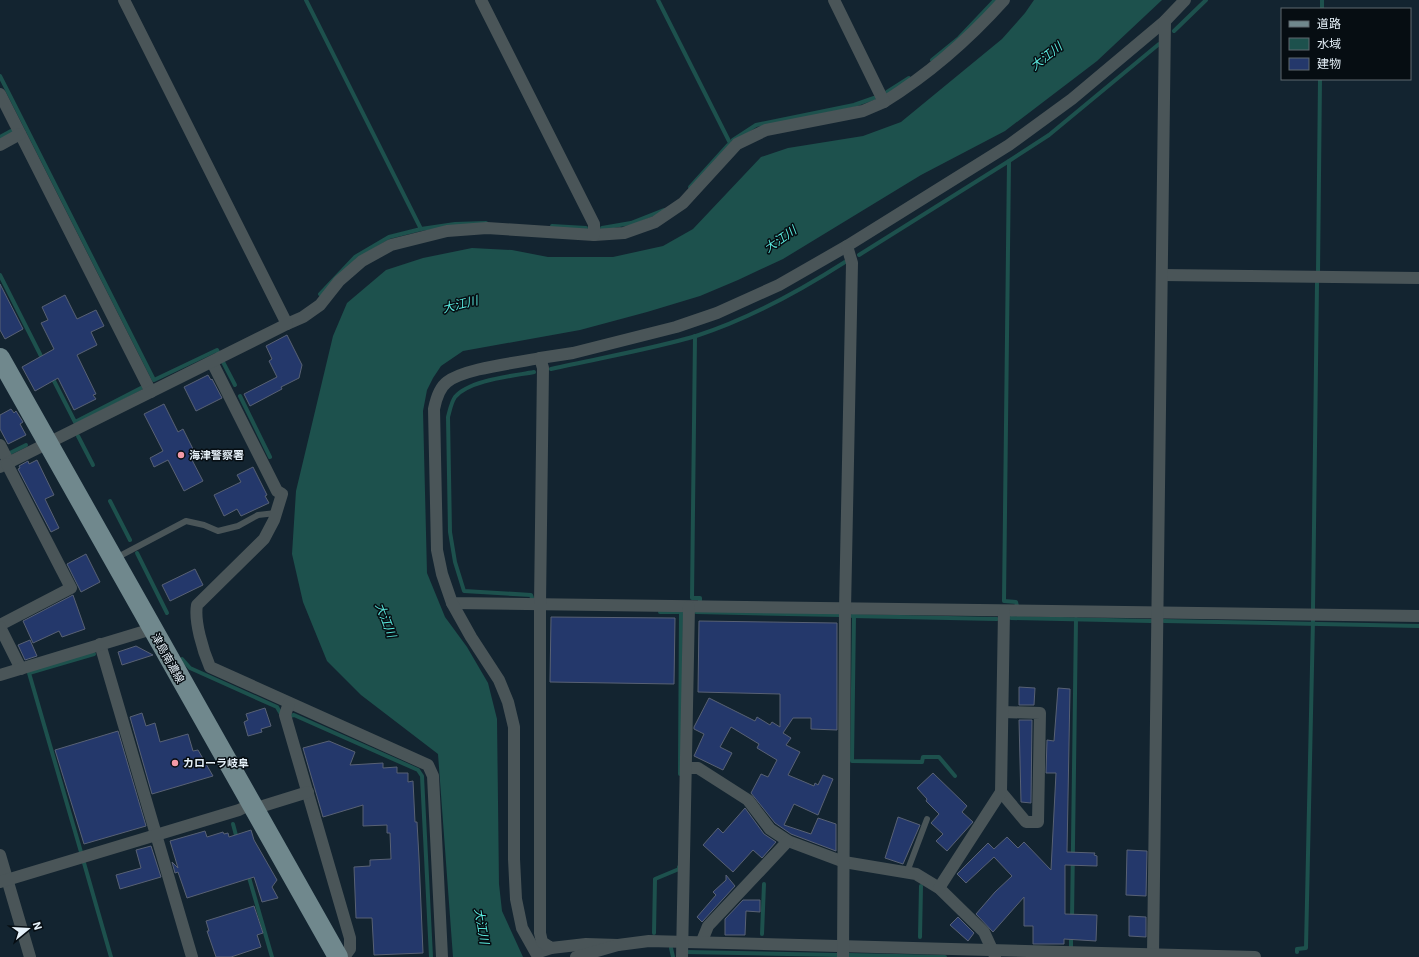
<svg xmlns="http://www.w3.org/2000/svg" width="1419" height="957" viewBox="0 0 1419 957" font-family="'IBM Plex Sans','Noto Sans JP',sans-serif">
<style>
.water{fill:#1d514d}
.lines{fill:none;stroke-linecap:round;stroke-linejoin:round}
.stream{stroke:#1d514d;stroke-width:4}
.building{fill:#24386b;stroke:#586174}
.service{stroke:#4a5558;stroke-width:6}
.minor{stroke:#4a5558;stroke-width:12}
.primary{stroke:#70888d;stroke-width:20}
.poi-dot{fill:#f39aa7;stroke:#060d12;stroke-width:1.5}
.labels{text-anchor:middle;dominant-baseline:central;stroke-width:3;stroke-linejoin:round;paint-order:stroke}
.poi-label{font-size:11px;font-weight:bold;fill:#e5f0f8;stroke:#060d12;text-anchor:start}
.street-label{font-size:11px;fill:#e5f0f8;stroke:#060d12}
.water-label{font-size:12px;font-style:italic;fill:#5ae9dd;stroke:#060d12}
</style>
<rect width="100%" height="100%" fill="#132430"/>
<polygon class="water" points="1034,0 1162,0 1097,61 1005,131 921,175 783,259 738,280 700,296 647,312 580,330 463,351 441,366 433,378 427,390 423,411 427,573 445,617 467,647 488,683 497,719 499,884 502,911 523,957 453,957 438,754 361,695 327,661 303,602 292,554 296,491 333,336 347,303 386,270 423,258 472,248 512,250 548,257 613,257 663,246 693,229 761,157 788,148 863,136 901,122 1002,39 1025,13"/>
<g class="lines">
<g class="stream">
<polyline points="306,0 421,229 389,237 355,257 320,294"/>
<polyline points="658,0 730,143"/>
<polyline points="1322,9 1322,0"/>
<polyline points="1174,31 1206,0"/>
<polyline points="932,60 959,38 995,0"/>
<polyline points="0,76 154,380 217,350 218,352"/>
<polyline points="887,92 909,78"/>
<polyline points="0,137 11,131"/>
<polyline points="733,140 756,125 854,105 874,98"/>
<polyline points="1009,161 1004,601 1016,602 1017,606"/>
<polyline points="690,187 728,145"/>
<polyline points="552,226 586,228"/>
<polyline points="602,228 631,223 664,210"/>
<polyline points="421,229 455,224 486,223"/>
<polyline points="859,255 1009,161 1049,135 1159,44"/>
<polyline points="1318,273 1320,79"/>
<polyline points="0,275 43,360"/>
<polyline points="695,336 692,598 700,598 700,601"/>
<polyline points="223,362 235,385"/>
<path d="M551,369c48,-11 97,-19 145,-33 53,-17 102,-44 149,-74"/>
<polyline points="52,377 75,422 141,388"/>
<polyline points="240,396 270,457"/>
<polyline points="78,436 93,465"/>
<polyline points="10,453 26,445"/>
<polyline points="110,501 130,540"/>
<polyline points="137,553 167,613"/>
<path d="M532,598l-1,-3 -67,-4 -9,-29 -5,-30 -2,-115c2,-7 3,-14 7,-20 14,-17 58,-21 79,-25"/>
<polyline points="1313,609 1317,283"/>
<polyline points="660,612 684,612"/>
<polyline points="696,612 840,615"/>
<polyline points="852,616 997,619"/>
<polyline points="854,616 852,761 922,762 923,757 939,757 955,776"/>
<polyline points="1011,618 1151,621"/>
<polyline points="1164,621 1419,626"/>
<polyline points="182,659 190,668 277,707 281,714"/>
<polyline points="290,716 294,715 418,770 422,776 431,957"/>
<polyline points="680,774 681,612"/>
<polyline points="233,824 237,839"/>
<polyline points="81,852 29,673 94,654"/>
<polyline points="84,863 111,957"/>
<polyline points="248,874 272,957"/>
<polyline points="1072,919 1076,619"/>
<polyline points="654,933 655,879 679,869 679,867"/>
<polyline points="762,934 764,884"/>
<polyline points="920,937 921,886"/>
<polyline points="1071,947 1071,936"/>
<polyline points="671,948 673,957"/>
<polyline points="686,952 838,955"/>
<polyline points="1297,952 1297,949 1306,948 1313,620"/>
<polyline points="848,955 945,957"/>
</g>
</g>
<g class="building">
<polygon points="0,284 23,329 5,339 0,330"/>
<polygon points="65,295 77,319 96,310 104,326 91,332 97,345 77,355 96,394 93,395 96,399 74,410 58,378 35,391 22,367 54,349 41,323 48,320 42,307"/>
<polygon points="287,335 302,365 299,378 281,387 282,389 250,406 244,394 277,377 269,361 272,359 266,346"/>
<polygon points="208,375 211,380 212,379 222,398 196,411 184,387"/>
<polygon points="164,404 178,432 183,429 197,457 192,460 203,481 184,491 168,460 154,467 150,458 163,451 144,414"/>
<polygon points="11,409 14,413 16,411 23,422 20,424 26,435 8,444 0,429 0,415"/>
<polygon points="37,460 54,495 45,499 59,528 51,532 18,469 20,468 19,466 28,461 29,464"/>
<polygon points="253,467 267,495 265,496 269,503 241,516 237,509 224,516 214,495 241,482 237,475"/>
<polygon points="86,554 100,582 81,592 67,564"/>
<polygon points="195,569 203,585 170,601 162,585"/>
<polygon points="73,595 85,629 62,637 59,631 33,643 23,621"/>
<polygon points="551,617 675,618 674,684 550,682"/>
<polygon points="699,621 837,623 837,730 811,729 811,718 793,718 783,733 791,738 786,745 800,752 788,775 814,786 815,783 818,785 823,775 833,779 818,815 794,804 784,825 811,834 818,818 836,824 836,851 791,834 775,823 751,793 761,774 768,777 777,760 757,748 759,744 731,727 720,747 732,753 723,770 694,756 704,734 694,729 694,727 709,698 755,721 757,717 770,725 772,722 780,727 780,694 698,692"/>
<polygon points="30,640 37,656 25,660 18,645"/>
<polygon points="136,646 153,655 122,665 118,652"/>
<polygon points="1019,687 1035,688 1034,705 1019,705"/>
<polygon points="1058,688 1070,689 1067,852 1095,853 1094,855 1097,856 1097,866 1065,865 1065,914 1097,915 1096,941 1064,939 1064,944 1033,944 1033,926 1024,926 1024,897 993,932 976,914 995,892 1012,876 994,857 966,883 957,874 988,843 994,849 1007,837 1018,848 1024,842 1051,870 1056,773 1046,773 1047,740 1054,741"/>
<polygon points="265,708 271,726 261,729 262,732 248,736 244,722 248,720 246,714"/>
<polygon points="142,713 146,726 155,723 160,742 188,734 193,751 198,750 213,776 152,794 130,717"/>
<polygon points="1019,720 1032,720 1031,803 1021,802"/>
<polygon points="118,731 146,826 84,844 55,750"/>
<polygon points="329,741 355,752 350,765 383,763 383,768 397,767 397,773 408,773 408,782 413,781 415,822 417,822 419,858 423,953 374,955 372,918 356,918 354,867 370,866 370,860 391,859 390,833 387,833 387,825 363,826 363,805 323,817 303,748"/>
<polygon points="933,773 967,806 962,812 973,822 947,851 936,841 943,834 931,823 939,814 926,801 927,799 917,788"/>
<polygon points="745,808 764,834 776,842 762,858 753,850 733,872 703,845 718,828 723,833"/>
<polygon points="898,817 920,825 903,864 885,858"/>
<polygon points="251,830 254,840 277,880 272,887 278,898 262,902 254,877 187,898 178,872 175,873 172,862 178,868 170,841 205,831 207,837 223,832 224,834 228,833 229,837"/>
<polygon points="151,846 161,877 120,889 116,875 141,868 136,850"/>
<polygon points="1127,850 1147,851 1146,896 1126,895"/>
<polygon points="726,875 735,886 702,922 697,917 716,895 713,892 726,880"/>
<polygon points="743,900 760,900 760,912 746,911 745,935 725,935 725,919"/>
<polygon points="254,906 263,933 257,935 261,947 231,957 216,957 207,931 209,931 206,921"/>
<polygon points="1129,916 1146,917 1146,937 1129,936"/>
<polygon points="958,917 974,933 968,941 950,925"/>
</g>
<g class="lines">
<g class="service">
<polyline points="116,558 186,521 204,525 218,531 238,526 258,515 276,513"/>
<polyline points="907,872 927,819"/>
</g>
<g class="minor">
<polyline points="0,94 151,392"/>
<path d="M884,102c45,-28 85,-63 120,-102"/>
<polyline points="0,145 20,134"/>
<polyline points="594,235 624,233 655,222 683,203 737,144 766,130 863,111 884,102 834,0"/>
<polyline points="1162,275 1419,278"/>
<polyline points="287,324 303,317 320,305 339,281 362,261 391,245 447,231 487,228 594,235 594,224 481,0"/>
<path d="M540,358c-23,5 -75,10 -93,24 -8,6 -11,17 -13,27l3,141 5,24 10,29 967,13"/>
<path d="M212,362l65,129 5,3 -8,26 -10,19 -67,66c-3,16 6,46 13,62l218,98 5,11 9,181"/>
<polyline points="0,445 9,463"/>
<polyline points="0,467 287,324 124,0"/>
<polyline points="452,603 471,637 499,680 508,702 514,727 514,859 516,899 522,928 536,953 551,948"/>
<polyline points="0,625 71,588 7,464"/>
<polyline points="0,627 21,669"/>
<polyline points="100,644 192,957"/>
<polyline points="0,675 152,629"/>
<polyline points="289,703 285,715 350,938 350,949 344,957"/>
<polyline points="687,768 698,768 748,800 770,829 788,841 844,862 916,874 939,888 984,932 995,956"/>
<polyline points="1001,792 1026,822 1038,822 1040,713 1003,712"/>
<polyline points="253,809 308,792"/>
<polyline points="0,855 30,957"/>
<polyline points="0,882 239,810 251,804"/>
<polyline points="939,888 1001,792 1004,611"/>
<polyline points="702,941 708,926 788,841"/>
<polyline points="618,945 586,944 551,948 542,942 540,933 540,604 543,368 540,358 573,353 676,327 717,313 779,285 847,246 1009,145 1072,99 1165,21 1185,0"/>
<polyline points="1153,955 1165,21"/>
<polyline points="576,957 618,945 649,941 1255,957"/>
<polyline points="682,957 689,607"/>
<polyline points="843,957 845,610 852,263 847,246"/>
</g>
<polyline class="primary" points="0,358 338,957"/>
</g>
<g class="poi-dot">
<circle cx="181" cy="455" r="4"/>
<circle cx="175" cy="763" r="4"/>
</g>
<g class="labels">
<g class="poi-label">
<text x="189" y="455">海津警察署</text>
<text x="183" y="763">カローラ岐阜</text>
</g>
<g class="street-label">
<text transform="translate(168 658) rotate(61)">津島南濃線</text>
</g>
<g class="water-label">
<text transform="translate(1046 56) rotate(-38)">大江川</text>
<text transform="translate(780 239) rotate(-35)">大江川</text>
<text transform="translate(460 304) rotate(-14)">大江川</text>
<text transform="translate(386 620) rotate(69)">大江川</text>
<text transform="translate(482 926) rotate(80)">大江川</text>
</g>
</g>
<rect x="1281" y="8" width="130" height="72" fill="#060d12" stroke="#5f686e"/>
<rect x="1289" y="21" width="20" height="6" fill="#70888d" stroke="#5f686e"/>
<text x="1317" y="28" font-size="12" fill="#e5f0f8">道路</text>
<rect x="1289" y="38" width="20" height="12" fill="#1d514d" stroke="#5f686e"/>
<text x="1317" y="48" font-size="12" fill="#e5f0f8">水域</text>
<rect x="1289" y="58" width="20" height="12" fill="#24386b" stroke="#5f686e"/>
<text x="1317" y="68" font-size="12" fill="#e5f0f8">建物</text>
<g transform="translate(28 929) rotate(72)" stroke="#060d12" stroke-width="3" paint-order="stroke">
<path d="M0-3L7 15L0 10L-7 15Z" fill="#e5f0f8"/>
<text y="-6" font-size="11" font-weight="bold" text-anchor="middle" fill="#e5f0f8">N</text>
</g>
</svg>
